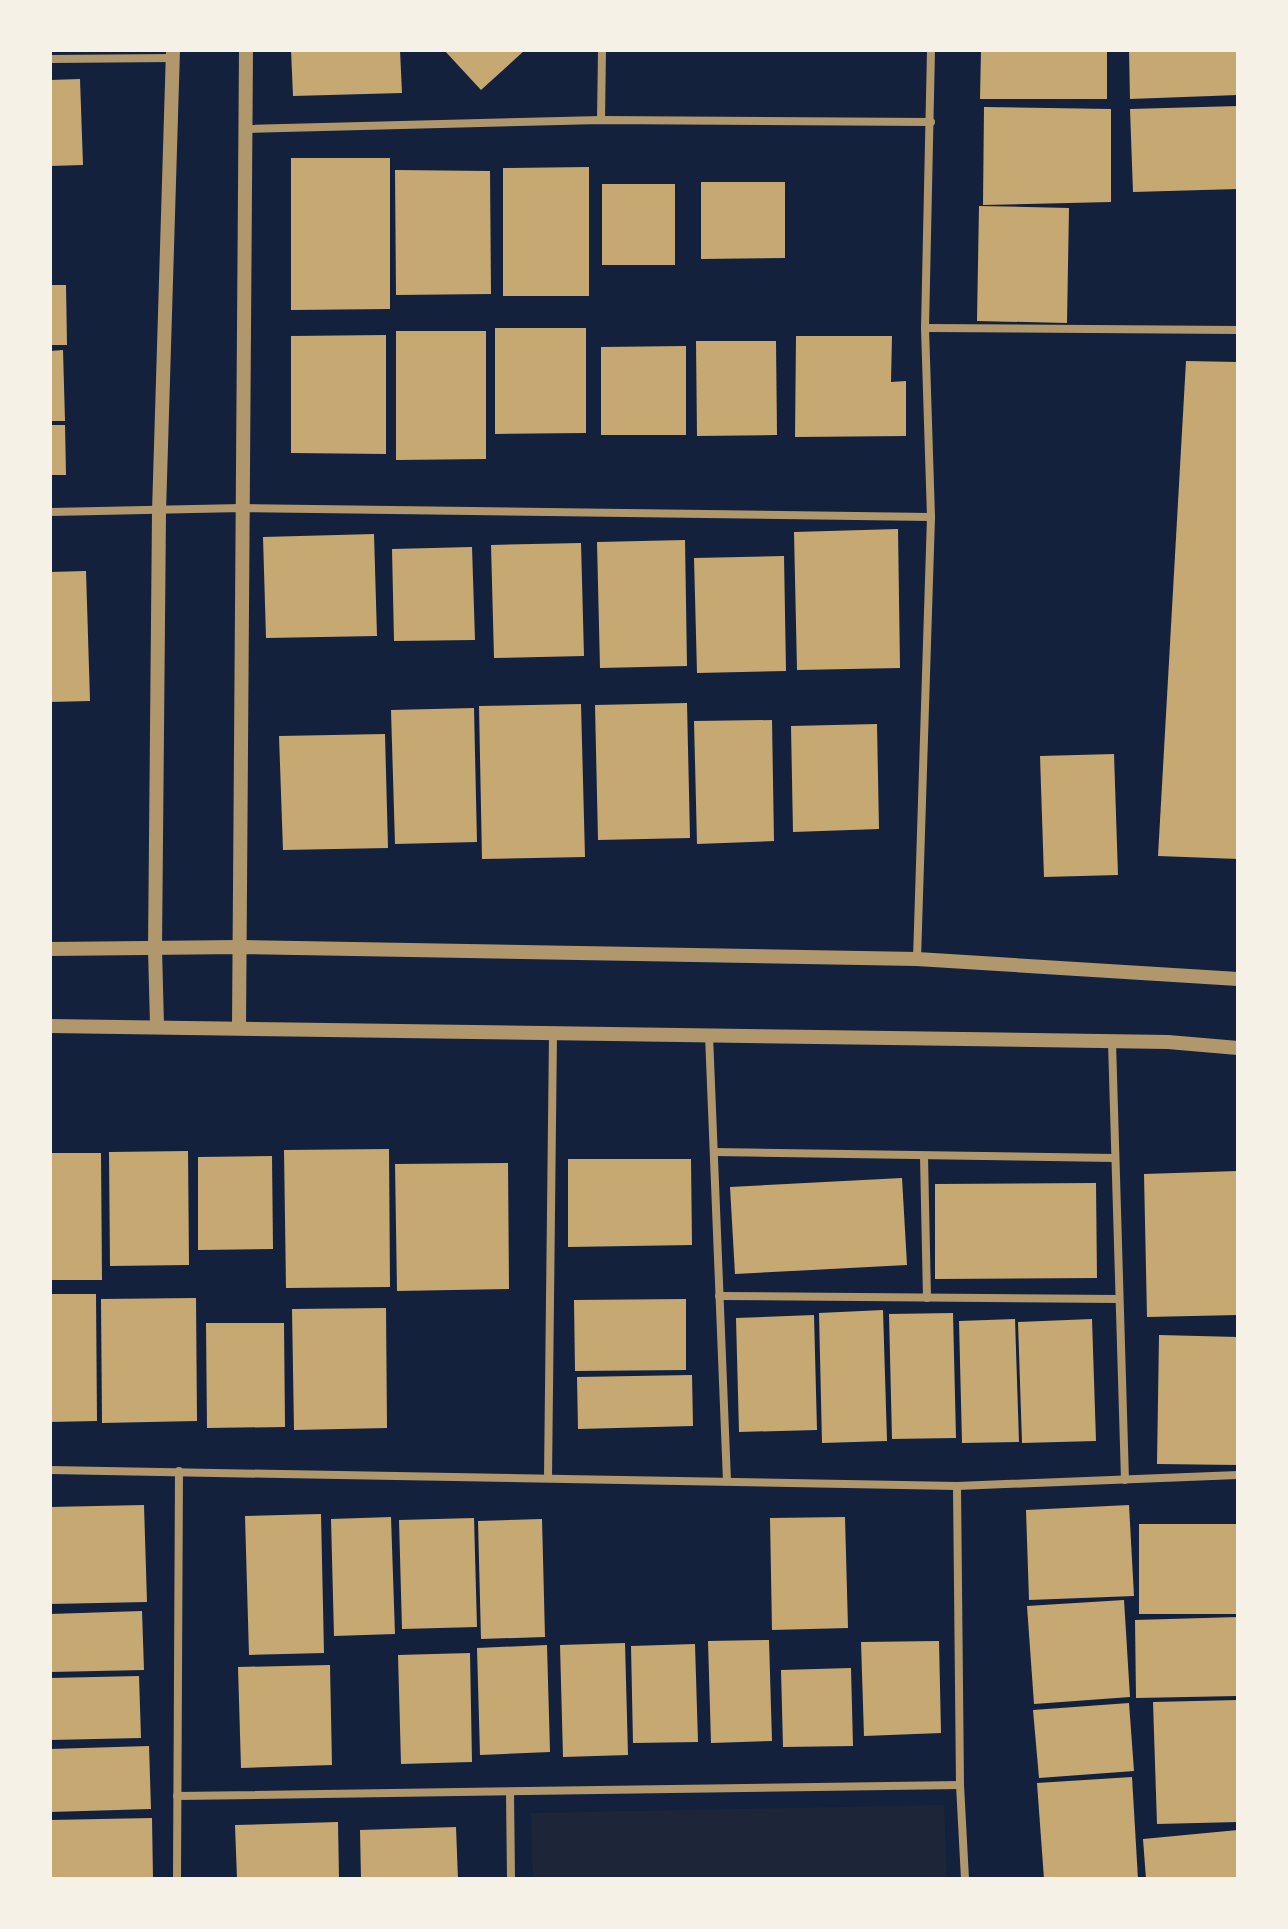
<svg xmlns="http://www.w3.org/2000/svg" width="1288" height="1929" viewBox="0 0 1288 1929" font-family="Overpass,sans-serif">
<style>
.green{fill:#1d2539}
.building{fill:#c6a872}
.lines{fill:none;stroke-linecap:round;stroke-linejoin:round}
.minor{stroke:#b1986c;stroke-width:8}
.tertiary{stroke:#b1986c;stroke-width:14}
</style>
<rect width="100%" height="100%" fill="#14213d"/>
<polygon class="green" points="944,1805 947,1879 533,1879 531,1813"/>
<g class="building">
<polygon points="291,50 400,50 402,93 293,96"/>
<polygon points="444,50 525,50 481,90"/>
<polygon points="981,50 1107,50 1107,99 980,99"/>
<polygon points="1129,50 1238,50 1238,95 1130,99"/>
<polygon points="80,79 83,165 50,166 50,80"/>
<polygon points="1238,106 1238,189 1133,192 1130,109"/>
<polygon points="984,107 1111,109 1111,202 983,205"/>
<polygon points="291,158 390,158 390,309 291,310"/>
<polygon points="589,167 589,296 503,296 503,168"/>
<polygon points="395,170 490,171 491,294 396,295"/>
<polygon points="701,182 785,182 785,258 701,259"/>
<rect x="602" y="184" width="73" height="81"/>
<polygon points="979,206 1069,208 1067,323 977,321"/>
<polygon points="50,285 66,285 67,345 50,345"/>
<polygon points="495,328 586,328 586,433 495,434"/>
<polygon points="396,331 486,331 486,459 396,460"/>
<polygon points="386,335 386,454 291,453 291,336"/>
<polygon points="796,336 892,336 891,382 906,381 906,436 795,437"/>
<polygon points="696,341 776,341 777,435 697,436"/>
<polygon points="686,346 686,435 601,435 601,347"/>
<polygon points="63,350 65,421 50,421 50,351"/>
<polygon points="1186,361 1238,362 1238,859 1158,856"/>
<polygon points="50,425 65,425 66,475 50,475"/>
<polygon points="898,529 900,668 797,670 794,532"/>
<polygon points="374,534 377,636 266,638 263,537"/>
<polygon points="685,540 687,666 600,668 597,542"/>
<polygon points="581,543 584,656 494,658 491,545"/>
<polygon points="472,547 475,640 394,641 392,549"/>
<polygon points="784,556 786,671 697,673 694,558"/>
<polygon points="86,571 90,701 50,702 50,572"/>
<polygon points="687,703 690,838 598,840 595,705"/>
<polygon points="581,704 585,857 482,859 479,706"/>
<polygon points="474,708 477,842 395,844 391,710"/>
<polygon points="772,720 774,841 697,844 694,721"/>
<polygon points="877,724 879,829 793,832 791,726"/>
<polygon points="385,734 388,848 283,850 279,736"/>
<polygon points="1114,754 1118,875 1044,877 1040,756"/>
<polygon points="389,1149 390,1287 286,1288 284,1150"/>
<polygon points="188,1151 189,1265 110,1266 109,1152"/>
<polygon points="50,1153 101,1153 102,1280 50,1280"/>
<polygon points="272,1156 273,1249 198,1250 198,1157"/>
<polygon points="568,1159 691,1159 692,1245 568,1247"/>
<polygon points="508,1163 509,1289 397,1291 395,1164"/>
<polygon points="1238,1171 1238,1315 1147,1317 1144,1174"/>
<polygon points="902,1178 907,1265 735,1274 730,1187"/>
<polygon points="1096,1183 1097,1278 935,1279 935,1184"/>
<polygon points="50,1294 96,1294 97,1421 50,1422"/>
<polygon points="196,1298 197,1421 102,1423 101,1299"/>
<polygon points="686,1299 686,1370 575,1371 574,1300"/>
<polygon points="386,1308 387,1428 294,1430 292,1309"/>
<polygon points="883,1310 887,1441 822,1443 819,1313"/>
<polygon points="953,1313 956,1438 892,1439 889,1314"/>
<polygon points="814,1315 817,1430 739,1432 736,1318"/>
<polygon points="1015,1319 1019,1442 962,1443 959,1321"/>
<polygon points="1092,1319 1096,1441 1022,1443 1018,1322"/>
<polygon points="206,1323 284,1323 285,1427 207,1428"/>
<polygon points="1159,1335 1238,1337 1238,1465 1157,1464"/>
<polygon points="692,1375 693,1426 578,1429 577,1377"/>
<polygon points="144,1505 147,1602 50,1604 50,1507"/>
<polygon points="1129,1505 1134,1596 1029,1600 1026,1510"/>
<polygon points="321,1514 324,1653 249,1655 245,1516"/>
<polygon points="391,1517 395,1634 334,1636 331,1519"/>
<polygon points="845,1517 848,1628 772,1630 770,1518"/>
<polygon points="474,1518 477,1627 402,1629 399,1520"/>
<polygon points="542,1519 545,1637 481,1639 478,1521"/>
<rect x="1139" y="1524" width="99" height="90"/>
<polygon points="1124,1600 1130,1697 1034,1704 1027,1606"/>
<polygon points="142,1611 144,1670 50,1672 50,1614"/>
<polygon points="1238,1617 1238,1696 1136,1698 1135,1620"/>
<polygon points="769,1640 772,1741 711,1743 708,1641"/>
<polygon points="939,1641 941,1733 864,1736 861,1642"/>
<polygon points="625,1643 628,1755 563,1757 560,1645"/>
<polygon points="695,1644 698,1742 633,1743 631,1646"/>
<polygon points="547,1645 550,1752 480,1755 477,1648"/>
<polygon points="470,1653 472,1762 401,1764 398,1655"/>
<polygon points="330,1665 332,1765 241,1768 238,1667"/>
<polygon points="851,1668 853,1746 783,1747 781,1670"/>
<polygon points="139,1676 141,1738 50,1740 50,1678"/>
<polygon points="1238,1700 1238,1822 1157,1824 1153,1702"/>
<polygon points="1129,1703 1134,1771 1039,1778 1033,1710"/>
<polygon points="149,1746 151,1809 50,1812 50,1749"/>
<polygon points="1132,1777 1138,1879 1044,1879 1037,1783"/>
<polygon points="152,1818 153,1879 51,1879 50,1820"/>
<polygon points="338,1822 339,1879 237,1879 235,1825"/>
<polygon points="456,1827 458,1879 361,1879 360,1830"/>
<polygon points="1238,1830 1238,1879 1146,1879 1143,1839"/>
</g>
<g class="lines">
<g class="minor">
<polyline points="50,59 173,58"/>
<polyline points="601,120 602,50"/>
<polyline points="245,129 601,120 931,122"/>
<polyline points="925,328 1238,330"/>
<polyline points="50,512 242,508 931,517"/>
<polyline points="917,959 931,517 925,328 931,50"/>
<polyline points="709,1035 727,1481"/>
<polyline points="1112,1042 1125,1480"/>
<polyline points="714,1152 1115,1158"/>
<polyline points="924,1156 927,1298"/>
<polyline points="719,1296 1119,1299"/>
<polyline points="50,1470 957,1486 1238,1475"/>
<polyline points="548,1478 553,1033"/>
<polyline points="957,1486 960,1785 965,1879"/>
<polyline points="510,1792 511,1879"/>
<polyline points="177,1796 960,1785"/>
<polyline points="177,1879 179,1471"/>
</g>
<g class="tertiary">
<polyline points="50,949 240,947 917,959 1238,979"/>
<polyline points="157,1025 155,949 159,512 173,50"/>
<polyline points="50,1026 1168,1042 1238,1048"/>
<polyline points="239,1028 246,50"/>
</g>
</g>
<rect width="1288" height="1929" fill="none" stroke="#f6f1e7" stroke-width="104"/>
</svg>
